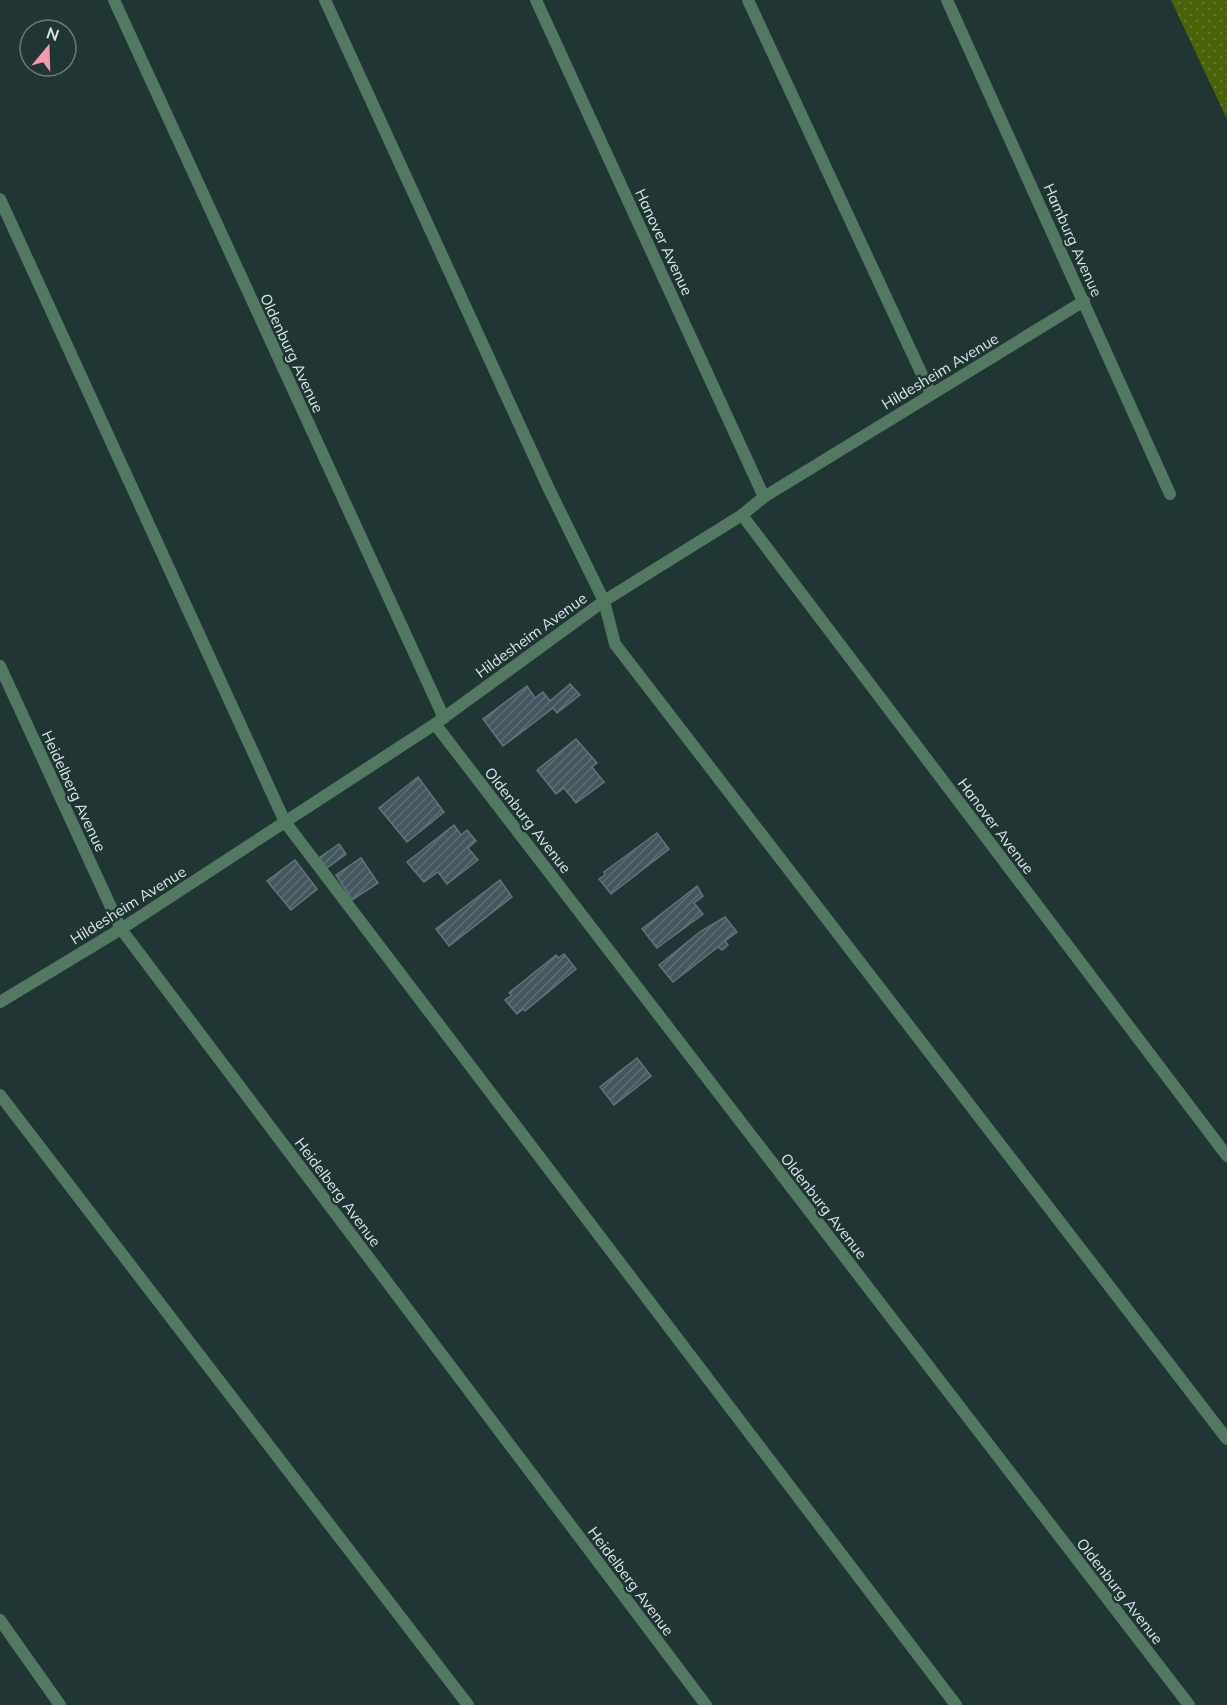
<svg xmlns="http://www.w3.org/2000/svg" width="1227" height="1705" viewBox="0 0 1227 1705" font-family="Mulish,sans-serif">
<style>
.park{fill:url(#park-dots)}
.building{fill:url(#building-hatch);stroke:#61747c;stroke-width:1.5}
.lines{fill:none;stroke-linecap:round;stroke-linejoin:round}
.lane{stroke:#527862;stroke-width:12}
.street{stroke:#527862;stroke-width:12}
.labels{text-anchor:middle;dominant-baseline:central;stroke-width:5;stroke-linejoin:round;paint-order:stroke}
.street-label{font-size:15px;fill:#d9e5e5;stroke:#213534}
</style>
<defs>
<pattern id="park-dots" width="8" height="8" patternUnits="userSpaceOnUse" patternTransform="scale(1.5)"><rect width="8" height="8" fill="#4b6209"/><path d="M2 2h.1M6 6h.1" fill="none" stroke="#64782d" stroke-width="1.8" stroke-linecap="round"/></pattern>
<pattern id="building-hatch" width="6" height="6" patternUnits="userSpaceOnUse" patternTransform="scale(1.5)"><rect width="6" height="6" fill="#44565e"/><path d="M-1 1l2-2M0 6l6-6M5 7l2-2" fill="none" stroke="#5e6e75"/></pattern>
</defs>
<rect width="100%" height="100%" fill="#213534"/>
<polygon class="park" points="1171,0 1227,0 1227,119"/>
<g class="building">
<polygon points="570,684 580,695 557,713 553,708 503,746 483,719 527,686 535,698 543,692 550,701"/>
<polygon points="576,739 597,763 592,767 604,782 576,803 564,788 556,794 537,770"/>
<polygon points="418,777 444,812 407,842 379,808"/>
<polygon points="454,825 461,835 467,830 476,841 468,848 478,860 447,884 438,872 424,882 407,862"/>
<polygon points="657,833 669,849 611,894 599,879 605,875 604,872"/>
<polygon points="339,844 346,854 327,868 319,858"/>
<polygon points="361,858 378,883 352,900 336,875"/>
<polygon points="295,860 317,889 291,910 267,881"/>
<polygon points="500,880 512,897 449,946 436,929"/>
<polygon points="697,886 703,896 694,903 703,914 657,948 642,929"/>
<polygon points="725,917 737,932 725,941 728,945 722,950 718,947 673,982 659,965 701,931"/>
<polygon points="564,954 576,969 525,1011 523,1009 517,1014 505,1000 512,995 509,993 556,955 558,958"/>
<polygon points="637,1058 651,1076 614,1105 600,1087"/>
</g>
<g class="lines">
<g class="lane">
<polyline points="325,0 548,487 604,601 615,644 1227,1439"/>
<polyline points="748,0 931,394"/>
<polyline points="0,199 285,822 956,1705"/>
<polyline points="0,1095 468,1705"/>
</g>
<g class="street">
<polyline points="114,0 444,718"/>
<polyline points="536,0 764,497"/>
<polyline points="947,0 1170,494"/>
<polyline points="742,515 1227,1156"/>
<polyline points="0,666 121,929 706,1705"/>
<polyline points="435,724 1189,1705"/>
<polyline points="0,1002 121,929 435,724 604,601 742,515 764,497 1084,301"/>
<polyline points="0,1620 60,1705"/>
</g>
</g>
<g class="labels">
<g class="street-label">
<text transform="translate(1073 240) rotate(66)">Hamburg Avenue</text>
<text transform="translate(664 242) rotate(65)">Hanover Avenue</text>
<text transform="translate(292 353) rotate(65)">Oldenburg Avenue</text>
<text transform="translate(940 371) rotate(-31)">Hildesheim Avenue</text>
<text transform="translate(531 635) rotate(-36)">Hildesheim Avenue</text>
<text transform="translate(74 791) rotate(65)">Heidelberg Avenue</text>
<text transform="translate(528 820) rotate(52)">Oldenburg Avenue</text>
<text transform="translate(996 826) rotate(53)">Hanover Avenue</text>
<text transform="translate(128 905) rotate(-32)">Hildesheim Avenue</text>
<text transform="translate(338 1192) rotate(53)">Heidelberg Avenue</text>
<text transform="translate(824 1206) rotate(52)">Oldenburg Avenue</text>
<text transform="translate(631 1581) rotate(53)">Heidelberg Avenue</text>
<text transform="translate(1120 1591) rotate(52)">Oldenburg Avenue</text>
</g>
</g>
<g transform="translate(48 48) rotate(19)"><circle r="28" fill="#213534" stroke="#6b7b7b" stroke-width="1.5"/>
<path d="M0-4.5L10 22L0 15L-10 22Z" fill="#f29ab0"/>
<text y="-9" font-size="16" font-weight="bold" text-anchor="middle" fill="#d9e5e5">N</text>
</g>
</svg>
